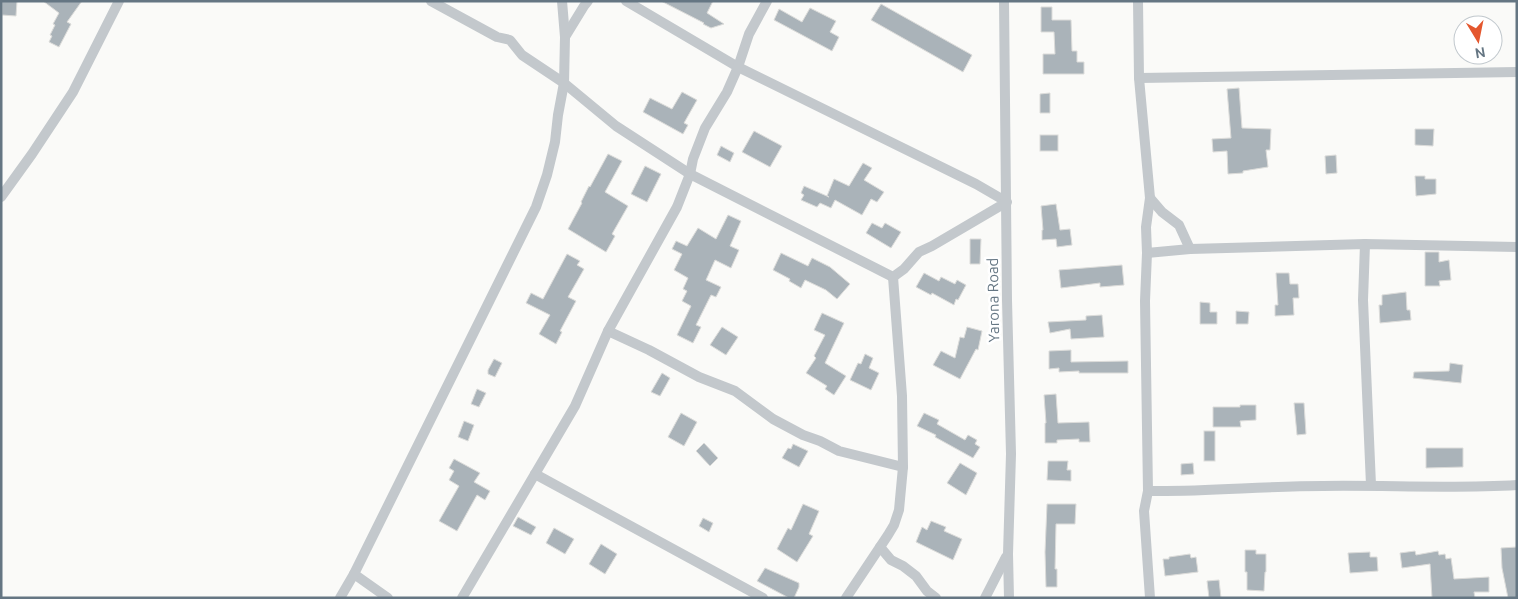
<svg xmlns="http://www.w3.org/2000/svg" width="1518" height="599" viewBox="0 0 1518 599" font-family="Ubuntu,sans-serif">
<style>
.building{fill:#aab3b9;stroke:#dcdcda}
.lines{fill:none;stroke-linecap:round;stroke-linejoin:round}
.street{stroke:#c3c8cc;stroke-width:10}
.labels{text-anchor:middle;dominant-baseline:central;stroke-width:5;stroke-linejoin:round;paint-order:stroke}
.street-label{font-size:15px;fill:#657683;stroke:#fff}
</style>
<rect width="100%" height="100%" fill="#fafaf8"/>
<g class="building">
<polygon points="2,1 17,1 16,16 2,15"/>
<polygon points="43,1 82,1 67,22 71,24 59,47 49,42 52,36 50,35 55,25 53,24 59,13"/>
<polygon points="661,1 713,1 707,13 724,24 711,28 703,24 704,23"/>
<polygon points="881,4 972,55 963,72 871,20"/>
<polygon points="1041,7 1052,7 1052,20 1071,20 1072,51 1077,51 1077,62 1084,62 1084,74 1043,74 1043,54 1055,54 1054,32 1041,32"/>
<polygon points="810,8 836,21 830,32 839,37 832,51 774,20 779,9 802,22"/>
<polygon points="1239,88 1242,128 1271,129 1270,150 1266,150 1268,167 1243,171 1243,173 1228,174 1227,151 1213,152 1212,139 1231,138 1227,89"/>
<polygon points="682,92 697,100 684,123 688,125 683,134 643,112 650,98 672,109"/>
<polygon points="1050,93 1050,113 1040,113 1040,94"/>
<polygon points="1415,129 1434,129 1433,146 1415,145"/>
<polygon points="754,131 782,146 770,167 742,152"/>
<rect x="1040" y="135" width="18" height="16"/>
<polygon points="721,146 734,153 730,162 717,155"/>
<polygon points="608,154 622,161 605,192 628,206 612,234 615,236 606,252 568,229 582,203 581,202 589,186 590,187"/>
<polygon points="1336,155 1337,173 1326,174 1325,156"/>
<polygon points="863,163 872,168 864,180 884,192 877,202 871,199 862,215 835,200 831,208 820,203 817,207 801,200 804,195 801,193 804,186 829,197 827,196 834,179 849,186"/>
<polygon points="645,166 661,174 647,202 631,194"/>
<polygon points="1415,176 1425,176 1425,179 1436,179 1436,194 1416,196"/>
<polygon points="1056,204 1060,230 1070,229 1072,245 1057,247 1056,239 1042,240 1042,230 1043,230 1041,206"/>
<polygon points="728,215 741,221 730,246 739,250 731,268 715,260 706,280 721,287 716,297 711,295 696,325 701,327 693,343 677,335 691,306 682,301 687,291 683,289 688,278 674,270 682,254 672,249 676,241 687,246 698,228 716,239"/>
<polygon points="872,223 882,228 885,223 901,232 891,248 866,233"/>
<polygon points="970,239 981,239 980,264 970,264"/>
<polygon points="1425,252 1439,252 1439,262 1449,260 1451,280 1439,281 1440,286 1425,286"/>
<polygon points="781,253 808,266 812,258 830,267 850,284 837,299 826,290 805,280 801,288 789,281 790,279 773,270"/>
<polygon points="567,254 580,261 577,265 584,269 568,297 576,301 560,331 562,332 556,344 539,334 550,315 526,303 531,293 543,299"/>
<polygon points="1122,265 1124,285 1100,287 1100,283 1061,288 1059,270"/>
<polygon points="924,273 939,281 941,277 955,284 957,280 966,285 958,300 956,299 954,305 932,293 931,295 916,287"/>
<polygon points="1276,273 1289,273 1290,284 1298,284 1299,298 1293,298 1294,315 1275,316 1275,305 1278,305"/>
<polygon points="1406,292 1407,310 1410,310 1411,320 1380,323 1379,305 1382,305 1382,295"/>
<polygon points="1200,302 1210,303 1210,312 1217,312 1217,324 1200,324"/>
<polygon points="1236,311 1249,312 1248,324 1236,324"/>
<polygon points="822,313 844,323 825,363 846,376 834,395 825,389 827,386 806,373 816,358 814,356 825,335 814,330"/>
<polygon points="1102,315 1104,337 1071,339 1070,329 1050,333 1048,322 1086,320 1086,316"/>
<polygon points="722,327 738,337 726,355 710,345"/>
<polygon points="967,327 982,331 978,350 976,349 960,379 933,365 941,351 955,358 960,337 964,338"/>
<polygon points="1071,350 1071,362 1128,361 1128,373 1079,373 1079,371 1059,372 1059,368 1049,369 1049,351"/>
<polygon points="865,354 873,358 869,368 879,373 871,390 850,380 858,363 861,364"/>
<polygon points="494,359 502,363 495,377 488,374 488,370"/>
<polygon points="1450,363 1463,365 1461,383 1413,378 1414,372 1449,371"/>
<polygon points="662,373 670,378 660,396 651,392"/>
<polygon points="477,389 486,393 479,407 471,404"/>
<polygon points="1056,394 1058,423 1089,422 1090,442 1079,442 1079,439 1057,440 1057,443 1045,443 1045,423 1046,423 1044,395"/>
<polygon points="1294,403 1304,403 1306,434 1297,435"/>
<polygon points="1240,405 1256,405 1256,420 1240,421 1241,427 1213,427 1213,407 1240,407"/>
<polygon points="681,413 697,422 684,446 668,437"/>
<polygon points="924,413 939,420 937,424 965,440 968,435 977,440 975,444 980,447 973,458 935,437 936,435 917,426"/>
<polygon points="464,421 474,425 468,441 458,437"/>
<rect x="1204" y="431" width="11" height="30"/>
<polygon points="704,443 718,458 710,466 696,451"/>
<polygon points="793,444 808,451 799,467 782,458 788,448 791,449"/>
<polygon points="1426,448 1463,448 1463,467 1426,468"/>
<polygon points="454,459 480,473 474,482 490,491 485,500 477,495 457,531 439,521 459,486 449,480 454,471 449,468"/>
<polygon points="1048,461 1068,461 1067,470 1071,470 1071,481 1047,480"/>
<polygon points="960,463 977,473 966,495 947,483"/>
<polygon points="1193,463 1194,474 1181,475 1181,464"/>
<polygon points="803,504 819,511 809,534 813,536 797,562 777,549 788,528 791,530"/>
<polygon points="1047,504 1076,504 1075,524 1056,524 1055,569 1057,569 1057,587 1046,587 1045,552"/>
<polygon points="518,517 536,527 531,535 513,526"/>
<polygon points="703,518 713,523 709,532 699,526"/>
<polygon points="931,521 946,527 944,531 962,539 953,560 916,542 922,527 927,530"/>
<polygon points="554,528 574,539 565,554 546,543"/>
<polygon points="601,544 617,554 605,574 589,564"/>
<polygon points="1517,547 1517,598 1508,598 1502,568 1501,548"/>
<polygon points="1245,550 1256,550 1256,554 1266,554 1266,572 1265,572 1264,591 1247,590 1247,572 1245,572"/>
<polygon points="1415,551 1416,555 1438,551 1439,555 1445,554 1446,559 1451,558 1454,579 1489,577 1489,592 1474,592 1475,598 1432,598 1430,564 1402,568 1400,553"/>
<polygon points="1370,552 1370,557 1377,557 1378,571 1350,573 1348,553"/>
<polygon points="1190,554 1191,558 1196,557 1198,572 1165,576 1163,559 1169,559 1169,557"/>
<polygon points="765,568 799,583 799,587 794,598 789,598 757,581"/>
<polygon points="1219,580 1221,598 1209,598 1207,581"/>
</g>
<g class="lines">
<g class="street">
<polyline points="431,1 497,37 510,40 522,55 564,83 616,126 690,174 893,277"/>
<polyline points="626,1 738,67 976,184 1007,202 932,246 919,252 904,269 893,277"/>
<polyline points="1004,1 1007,300 1011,454 1008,554 1009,598"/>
<polyline points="1138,1 1139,78 1150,198 1146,227 1147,253 1145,301 1148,491 1144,511 1150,598"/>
<polyline points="565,37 584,6 588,1"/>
<polyline points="1139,78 1517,72"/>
<polyline points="1,197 32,154 73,92 119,1"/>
<polyline points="1150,198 1162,212 1179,225 1190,249"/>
<polyline points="1365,244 1363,300 1371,485"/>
<polyline points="1147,253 1190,249 1365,244 1517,247"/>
<polyline points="608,331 649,350 699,377 735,391 773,419 803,435 820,441 839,451 903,467"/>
<polyline points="535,474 763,598"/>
<path d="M1148,491c58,1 116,-5 175,-5 64,-1 129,3 194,-1"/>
<polyline points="880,547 891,560 903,566 916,576 927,591 936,598"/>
<polyline points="354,574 388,598"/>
<polyline points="340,598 354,574 536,207 547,175 555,142 558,115 564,83 565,37 562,1"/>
<polyline points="462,598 575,406 608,331 677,207 690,174 693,159 705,128 727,92 738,67 749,34 767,1"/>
<polyline points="846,598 888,535 894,525 899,510 903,467 902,396 893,277"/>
<polyline points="985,598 1006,557"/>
</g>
</g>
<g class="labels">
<g class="street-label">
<text transform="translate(993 300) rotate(-91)">Yarona Road</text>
</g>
</g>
<rect width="1518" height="599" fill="none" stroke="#657683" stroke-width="5"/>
<g transform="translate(1478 40) rotate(170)"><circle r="24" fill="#ffffff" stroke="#c1c8cd"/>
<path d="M0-4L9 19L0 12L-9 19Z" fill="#e4572e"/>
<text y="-8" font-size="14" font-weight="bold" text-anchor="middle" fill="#657683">N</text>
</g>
</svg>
